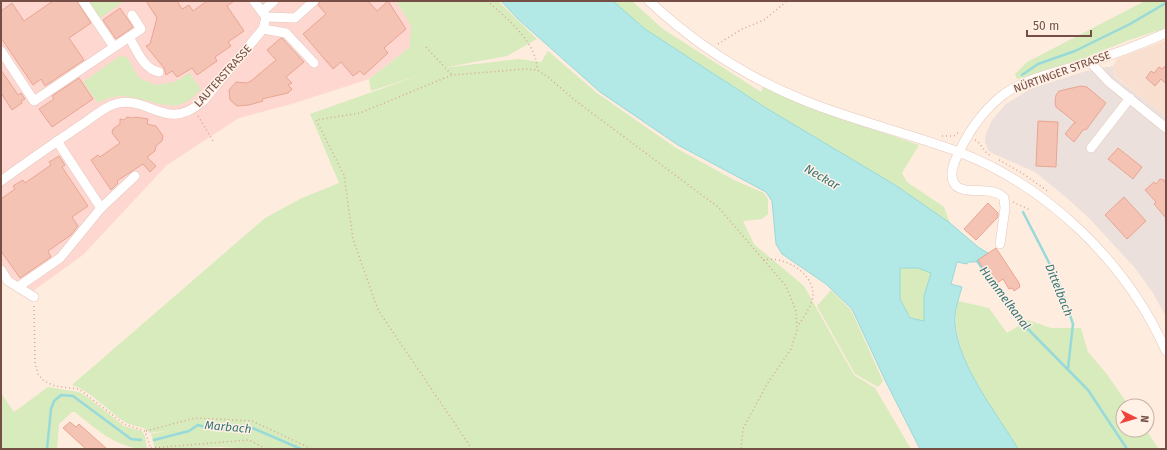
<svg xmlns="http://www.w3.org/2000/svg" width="1167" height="450" viewBox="0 0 1167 450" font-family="'Fira Sans',sans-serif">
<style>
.residential{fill:#f8dfcf}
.commercial{fill:#ffd7d1}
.industrial{fill:#ebe0db}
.green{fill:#d7ebbc}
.water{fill:#b2e8e6;stroke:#98dad9;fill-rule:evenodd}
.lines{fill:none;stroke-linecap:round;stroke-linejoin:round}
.stream{stroke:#98dad9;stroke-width:2.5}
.building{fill:#f5c3b4;stroke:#e8a593}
.minor-casing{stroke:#e4c8bd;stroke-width:10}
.path{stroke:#d9a698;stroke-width:1.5;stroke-dasharray:1 3;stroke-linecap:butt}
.minor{stroke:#fff;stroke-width:9}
.labels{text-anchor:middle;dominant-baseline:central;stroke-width:3;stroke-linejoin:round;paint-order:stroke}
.street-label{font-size:11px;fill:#754e45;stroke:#fff1e6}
.water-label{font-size:12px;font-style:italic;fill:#357474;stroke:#fff1e6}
</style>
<rect width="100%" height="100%" fill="#feecde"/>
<polygon class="residential" points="1166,40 1166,117 1114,75 1113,66 1117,59"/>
<polygon class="commercial" points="1,1 396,1 412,25 410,47 369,79 295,103 239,118 167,165 83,255 33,291 1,281"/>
<polygon class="industrial" points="1113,66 1114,76 1166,117 1166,317 1153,293 1135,268 1089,218 1067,198 1035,172 992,153 988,150 985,142 985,136 992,120 1006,104 1030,89 1086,71"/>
<g class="green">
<polygon points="89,1 124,1 100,18"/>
<path d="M396,1h102l39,38 -30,17 -65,12 76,-9 23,3 7,-11 49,42 79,55 58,32 30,13 4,6v15l-6,5 -19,2 11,23 50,42 50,89 21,13 36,61h-661l-27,-2 -68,2 -4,-15 20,-4 -21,3c-7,-8 -17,-6 -25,-11 -19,-12 -32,-30 -53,-37l193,-167 37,-20 37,-15 -29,-69 113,-40 -52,17 -2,-12 41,-32 1,-22z"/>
<polygon points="613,1 632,1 663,29 761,92 763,87 813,109 919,145 902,173 907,182 944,207 950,223 895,185 766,108 645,29"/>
<polygon points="1145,1 1166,1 1166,28 1129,40 1084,58 1017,79 1015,74 1027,62"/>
<path d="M120,56l7,1 12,21 17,7 19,-3 14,-9 12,16c-33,41 -61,-10 -103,14l-15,-21z"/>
<polygon points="900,267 918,268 931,273 924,296 924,321 910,318 900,299"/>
<polygon points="831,290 851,310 883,381 878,387 855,374 817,306"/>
<path d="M958,301l31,7 18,25 21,-13 23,8h30l7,24 18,21 23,33h-6v24h23l13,19h-141c-25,-42 -72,-96 -60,-148z"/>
<path d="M48,387l31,5 7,4 38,30 18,5 3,5 2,13c-29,0 -50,-19 -72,-37h-3l-13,12 -2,25h-56v-56l13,19z"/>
</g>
<path class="water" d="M501,1h112l32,28 121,79 129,77 55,38 28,24 10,6 -13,9h-7l-1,2 -10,-2 -6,22 11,3c-3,11 -8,24 -7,36 3,43 42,90 63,126h-98l-35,-69 -33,-71 -26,-25 -44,-30 -6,-10 -4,-43 -6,-9 -88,-47 -78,-53 -82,-73zM900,268h18l13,5 -7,23v25l-14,-3 -10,-19z"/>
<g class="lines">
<g class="stream">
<polyline points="1022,75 1038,64 1075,51 1130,24 1166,3"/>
<polyline points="1023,212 1059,282 1073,324 1068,368"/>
<polyline points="977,261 1021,322 1088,390 1127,449"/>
<polyline points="154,440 189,431 198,425 213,429 250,427 301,449"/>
<polyline points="47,449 51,409 54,401 61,395 73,396 131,439 141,440"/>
</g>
</g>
<g class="building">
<polygon points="53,1 77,1 91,23 69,38 84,60 45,86 41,79 33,85 1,38 1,11 12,3 24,21"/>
<polygon points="146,1 177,1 182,9 189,5 193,11 207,1 234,1 227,6 244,31 228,42 231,46 215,57 217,61 197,75 192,68 177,77 172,71 166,75 164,68 146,46 150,44 157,18"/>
<polygon points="320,1 368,1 377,11 388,1 406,29 384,48 388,53 364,75 360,71 353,76 341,62 333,69 303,34 326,14 318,5"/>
<polygon points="120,8 133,27 116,39 103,20"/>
<polygon points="281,38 283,39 304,62 286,77 292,83 288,85 292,89 288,93 262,99 263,101 249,105 237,106 230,100 229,90 236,82 247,83 251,81 276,60 267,50"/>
<polygon points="1166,65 1166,84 1161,79 1155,86 1146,78 1151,71 1154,73 1159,67 1162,69"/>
<polygon points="1,70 18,95 21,93 25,99 21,101 22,103 12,110 1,93"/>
<polygon points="79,78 93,99 52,127 39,109 54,99 52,96"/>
<polygon points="1081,86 1087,87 1106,103 1086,130 1084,129 1074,142 1065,134 1074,123 1076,123 1056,107 1055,102 1056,95 1059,91"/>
<polygon points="127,117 133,118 135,117 148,119 147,124 156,126 163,136 162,141 156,146 155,151 147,157 156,166 150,172 143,164 117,181 118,183 111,190 91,160 98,155 100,157 120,143 112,133 113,129 120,124 120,119 124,120"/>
<polygon points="1038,121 1058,122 1056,167 1036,166"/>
<polygon points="1118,148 1142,167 1133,179 1108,159"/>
<polygon points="59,156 65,165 62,167 88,206 72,217 78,226 71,235 48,251 51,257 20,278 1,251 1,199 15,189 13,186 23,180 25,183 51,165 49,162"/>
<polygon points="1160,179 1164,180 1166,184 1166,218 1154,204 1156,202 1145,190 1154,182 1156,184"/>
<polygon points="1124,197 1146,221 1127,239 1105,215"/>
<polygon points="988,203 998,213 998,217 976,240 964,229"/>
<polygon points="996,248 1019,283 1020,287 1014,291 1012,288 1009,289 1003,279 994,285 978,260"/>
<polygon points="70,422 76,427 79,424 107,449 86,449 63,428"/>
</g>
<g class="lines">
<g class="minor-casing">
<g id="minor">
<polyline points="83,1 114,47"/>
<path d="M649,1c45,42 97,76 154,99 51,21 105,33 156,52 90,35 168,111 207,199"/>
<polyline points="263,11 274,1"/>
<polyline points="266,17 295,18 314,1"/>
<polyline points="263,29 286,33 314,63"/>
<path d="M129,37c8,13 14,32 30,35"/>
<polyline points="1,51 34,101 141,29 132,15"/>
<polyline points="1090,62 1109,82 1166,128"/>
<polyline points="57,141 101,208"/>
<polyline points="1091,148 1130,98"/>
<path d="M1,181c27,-20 55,-39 83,-58 9,-6 20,-16 31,-19 34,-10 51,30 88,-3l60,-72 3,-12 -12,-16"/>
<path d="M1000,244l5,-36 -1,-10c-12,-14 -43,-1 -50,-15 -6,-10 2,-25 7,-35 10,-20 25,-40 43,-54 24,-17 58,-23 85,-32 26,-8 52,-18 77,-29"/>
<polyline points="1,270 8,281 34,297"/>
<polyline points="18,287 60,258 101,208 135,176"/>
</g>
</g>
<g class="path">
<path d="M487,1c19,16 51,43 50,69"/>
<polyline points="718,44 742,29 764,20 787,1"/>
<polyline points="426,47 452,75"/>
<polyline points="198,116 213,141"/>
<polyline points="942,136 954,136 960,131"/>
<path d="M975,140c7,3 8,12 15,15"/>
<polyline points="999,160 1022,173 1049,192"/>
<polyline points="1013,202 1030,210"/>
<path d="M763,260c20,-4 47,10 50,32 1,12 -9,24 -15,34"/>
<polyline points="34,306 35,363 38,374 44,381 55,386 79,389 124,424 145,431 151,449"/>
<polyline points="146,431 195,418 252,421 312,449"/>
<polyline points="151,448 249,440 266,449"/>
<polyline points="472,449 378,310 353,239 344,175 316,120 360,113 452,75 526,69 537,70 548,77 576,101 718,207 786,286 796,311 797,330 791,349 767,384 743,429 741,449"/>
</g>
<use href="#minor" class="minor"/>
</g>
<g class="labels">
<g class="street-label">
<text transform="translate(1062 72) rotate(-20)">NÜRTINGER STRASSE</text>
<text transform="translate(223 76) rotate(-48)">LAUTERSTRASSE</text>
</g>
<g class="water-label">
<text transform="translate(822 177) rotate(30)">Neckar</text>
<text transform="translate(1059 290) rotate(68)">Dittelbach</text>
<text transform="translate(1005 298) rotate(53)">Hummelkanal</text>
<text transform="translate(228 427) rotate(5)">Marbach</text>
</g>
</g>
<rect width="1167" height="450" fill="none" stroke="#754e45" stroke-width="4"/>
<g transform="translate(1135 418) rotate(95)"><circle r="19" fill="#fff1e6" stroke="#c8b0a6"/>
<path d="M0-3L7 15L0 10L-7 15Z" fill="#f0443a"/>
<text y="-6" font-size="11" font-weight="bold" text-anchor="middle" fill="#754e45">N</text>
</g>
<path d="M1027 30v6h64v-6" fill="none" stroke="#754e45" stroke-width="2"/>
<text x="1033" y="30" font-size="12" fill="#754e45" stroke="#fff1e6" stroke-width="3" paint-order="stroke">50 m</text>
</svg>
